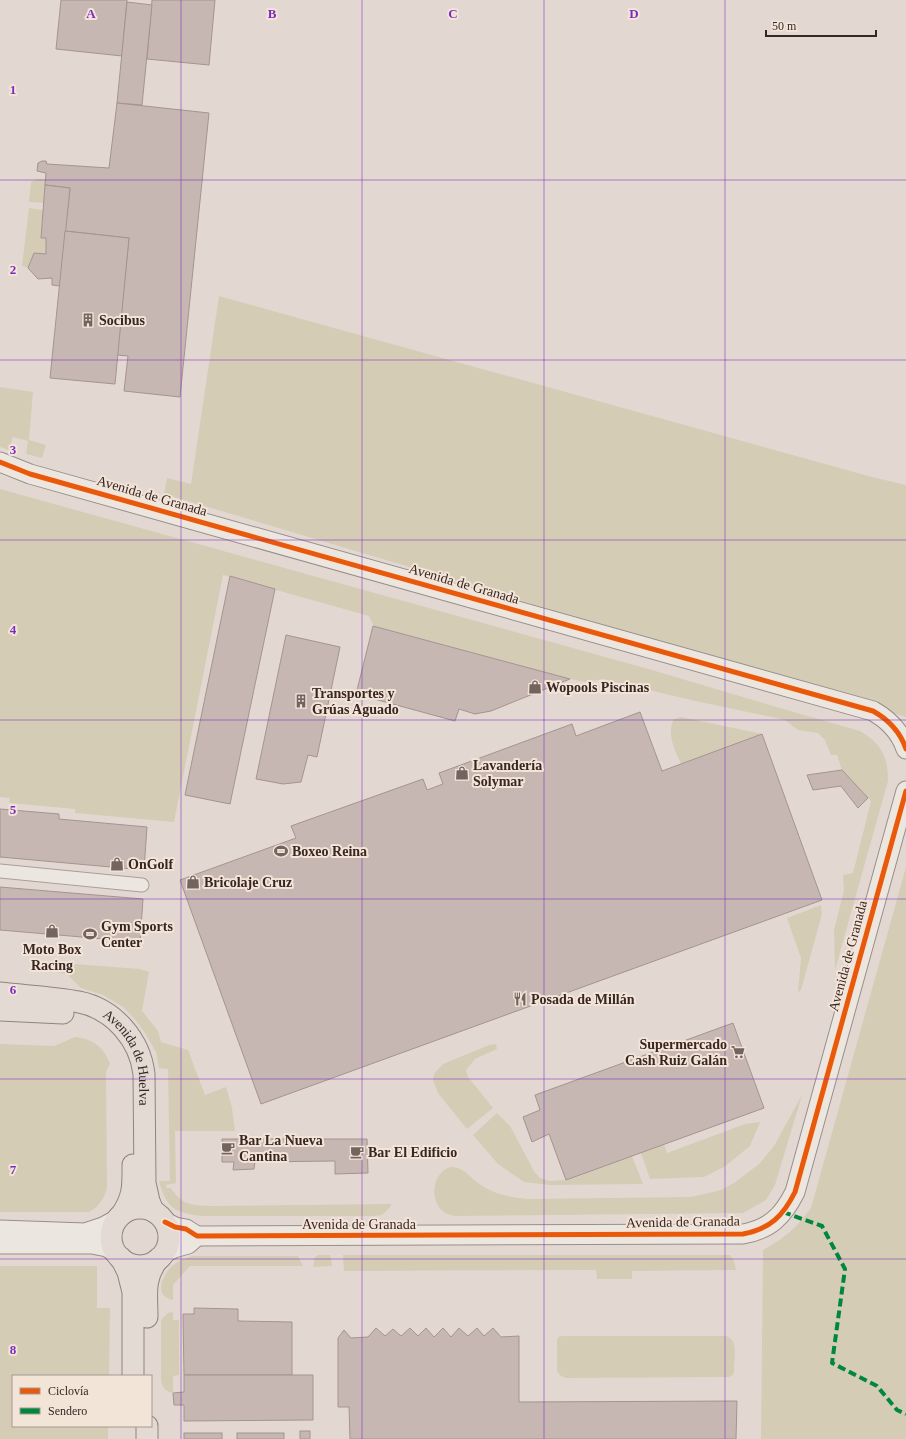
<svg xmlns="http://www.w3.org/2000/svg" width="906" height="1439" viewBox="0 0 906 1439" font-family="Georgia,serif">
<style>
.green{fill:#d5ccb5}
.building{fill:#c7b7b2;stroke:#a49490}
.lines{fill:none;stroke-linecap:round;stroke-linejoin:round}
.street-casing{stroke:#a99e99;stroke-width:15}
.secondary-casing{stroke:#998e89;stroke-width:21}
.primary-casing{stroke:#8f8480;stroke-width:23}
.street{stroke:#ece6e1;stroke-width:13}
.secondary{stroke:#ece6e1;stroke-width:19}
.primary{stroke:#e3dad4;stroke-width:21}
.quiet{stroke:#00873e;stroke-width:4;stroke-dasharray:8 4;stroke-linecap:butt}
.cycleway-casing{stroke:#f3e4d8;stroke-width:8}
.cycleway{stroke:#e8590c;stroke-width:5}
.grid{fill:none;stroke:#7b2cbf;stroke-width:1;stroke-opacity:0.55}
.labels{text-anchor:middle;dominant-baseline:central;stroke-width:4;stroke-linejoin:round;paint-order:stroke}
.poi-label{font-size:14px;font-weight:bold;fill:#382622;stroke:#f3e4d8;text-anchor:start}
.street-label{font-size:14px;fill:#382622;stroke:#f3e4d8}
.grid-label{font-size:13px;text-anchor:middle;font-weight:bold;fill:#7b2cbf;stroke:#f3e4d8;stroke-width:4;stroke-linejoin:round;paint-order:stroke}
</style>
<rect width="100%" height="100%" fill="#e3d8d1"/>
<g class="green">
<polygon points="37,179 46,179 44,203 29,202 31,182"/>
<polygon points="29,208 43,210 41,238 46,238 46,254 34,253 28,268 22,266"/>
<polygon points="219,296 872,477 906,485 906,717 443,577 164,494 167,478 191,484"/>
<polygon points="0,387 33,392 29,440 46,445 42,458 26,454 28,441 13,437 9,450 0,447"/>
<path d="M0,489l652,181 128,38 80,23c22,13 28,26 28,50l-53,189 -1,-40 10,-40 -1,-15 10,-2 18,-72 -29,-31 -5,-15h-6l-6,-15 -7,-7 -20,-3 -13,-10 -94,-20 -88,-21 -17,3 -16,-3 -196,-53 -5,-10 -146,-41 -49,247 -99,-9v-4l-66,-6 1,-5 -10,-1z"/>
<path d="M681,717l81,17 -81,30c-6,-14 -15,-31 -7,-45z"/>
<path d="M906,867v572h-145l2,-189c23,-13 32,-21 48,-42z"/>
<polygon points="821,905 822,914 801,990 798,992 801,958 787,918"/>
<path d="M47,962l93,7 9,3 -7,39 16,20 3,11 27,8 17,45 21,-8 6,21 3,23h-60l1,52 -10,2 1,3h4c11,17 19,17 39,18l181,-2v2l-9,9 -8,1h-173c-27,-4 -34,-7 -42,-35h11l-2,-112 -9,-1 -3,-16 -11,-19 -12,-16 -10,-10 -20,-12 -22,-7 -13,-13 -6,-2 -16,-3z"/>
<path d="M75,1037c17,1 30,11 35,27l-4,7 1,117c-3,11 -8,19 -18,24h-89v-168l54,2z"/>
<polygon points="496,1044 497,1049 475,1059 466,1070 468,1077 493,1108 467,1129 438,1093 433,1080 434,1074 443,1064 489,1045"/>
<path d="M802,1095l-27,90 -9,15 -23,13 -288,3c-30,-4 -24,-47 -3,-49 11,0 18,10 26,16 15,11 31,14 49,16l164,-2 30,-7 13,-7 25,-19 15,-18z"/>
<polygon points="497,1113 510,1126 534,1171 540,1178 550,1181 566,1180 632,1156 643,1184 549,1185 524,1182 498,1164 473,1135"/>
<polygon points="760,1122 750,1146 724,1167 704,1177 650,1179 641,1153 664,1144 667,1153 745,1124"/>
<polygon points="318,1255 330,1255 331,1258 332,1266 313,1267 315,1257"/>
<polygon points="343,1255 730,1255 734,1261 736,1270 632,1271 632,1279 597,1279 596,1270 344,1271"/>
<path d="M192,1256h106l5,10h-113l-17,19v15c-20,-4 -11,-24 -1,-34 6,-5 13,-8 20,-10z"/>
<polygon points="0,1266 97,1266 97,1308 110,1308 109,1376 13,1376 13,1426 108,1426 108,1439 0,1439"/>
<path d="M173,1312v8h6v55l-6,1v17c-8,-2 -10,-5 -12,-12v-61l7,-7z"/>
<path d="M562,1336h164c13,4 8,23 8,34l-1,5 -4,2 -163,1 -5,-2 -4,-5v-30l1,-4z"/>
</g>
<g class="building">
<polygon points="61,0 127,0 122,56 56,49"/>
<polygon points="152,0 215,0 209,65 147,59"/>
<polygon points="127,2 152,5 142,105 117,103"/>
<polygon points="117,103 209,113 180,397 124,391 128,356 117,355 129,238 65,231 70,188 45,185 46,173 37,171 38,163 42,161 46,161 47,164 109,168"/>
<polygon points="45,185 70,188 60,286 52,285 52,278 38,279 28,268 34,253 46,254 46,238 41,238"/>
<polygon points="65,231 129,238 115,384 50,378"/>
<polygon points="230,576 275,589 230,804 185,795"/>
<polygon points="373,626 570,679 491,711 475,714 459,709 455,721 356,694"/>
<polygon points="286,635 340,647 317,757 308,755 301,782 283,784 256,779"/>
<polygon points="640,712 662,771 762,734 822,900 261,1104 180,880 296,838 291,826 423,779 427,790 443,784 439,773 572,724 576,736"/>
<polygon points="842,770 868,798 858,808 841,786 813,790 807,775"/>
<polygon points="0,809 59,814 59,819 147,827 144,870 0,857"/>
<polygon points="0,887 143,899 140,942 0,930"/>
<polygon points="733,1023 764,1108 566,1180 549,1134 532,1142 523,1117 540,1110 535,1095"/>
<polygon points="222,1139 367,1139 368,1173 335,1174 335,1161 255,1162 254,1169 233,1170 234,1162 222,1162"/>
<polygon points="194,1308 238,1309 238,1321 292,1322 292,1375 184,1375 183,1314 194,1314"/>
<polygon points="376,1328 385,1336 393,1329 401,1336 410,1328 418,1336 426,1328 434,1337 443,1328 451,1337 459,1328 468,1336 477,1328 484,1336 493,1328 501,1337 519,1336 519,1402 737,1401 736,1439 350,1439 349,1407 338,1407 338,1338 344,1330 351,1338 368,1337"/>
<polygon points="184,1375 313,1375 313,1420 184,1421 184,1405 174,1405 173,1393 184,1392"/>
<rect x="300" y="1431" width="10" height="8"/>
<rect x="184" y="1433" width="38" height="6"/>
<rect x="237" y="1433" width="47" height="6"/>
</g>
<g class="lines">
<g class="street-casing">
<polyline id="street" points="0,871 142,885"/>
</g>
<g class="secondary-casing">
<g id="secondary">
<path d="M0,462l30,12 843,237c16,9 27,20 33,38"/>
<path d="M165,1222l10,5 11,2 11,7 546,-2c27,-5 40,-18 52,-42l111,-401"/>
<polyline points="0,1230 85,1233 103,1227 116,1220"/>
<polyline points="0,1244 92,1244 107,1247 115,1252"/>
<polyline points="164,1253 174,1248 188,1244 197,1236"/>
</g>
</g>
<g class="primary-casing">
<g id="primary">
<path id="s1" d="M0,993c26,3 53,4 79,9 35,7 61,38 65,72l1,109 4,18 4,10"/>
<polyline points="0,1010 63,1013"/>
<circle cx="140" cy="1237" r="29"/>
<path d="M122,1214c12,-18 11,-29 11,-49"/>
<polyline points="121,1258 128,1272 133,1292 133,1376"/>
<path d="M147,1317c0,-23 -4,-38 11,-58"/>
<polyline points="147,1426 147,1439"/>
</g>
</g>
<use href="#street" class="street"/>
<use href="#secondary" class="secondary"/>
<use href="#primary" class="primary"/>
<polyline class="quiet" points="783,1212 822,1226 845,1269 832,1363 877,1386 897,1410 906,1414"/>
<g class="cycleway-casing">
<g id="cycleway">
<path d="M0,462l30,12 843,237c16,9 27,20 33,38"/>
<path d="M165,1222l10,5 11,2 11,7 546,-2c27,-5 40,-18 52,-42l111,-401"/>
</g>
</g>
<use href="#cycleway" class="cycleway"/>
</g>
<path class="grid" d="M181,0v1439M362,0v1439M544,0v1439M725,0v1439M0,180h906M0,360h906M0,540h906M0,720h906M0,899h906M0,1079h906M0,1259h906"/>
<defs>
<g id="building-bare" transform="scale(1.08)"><path d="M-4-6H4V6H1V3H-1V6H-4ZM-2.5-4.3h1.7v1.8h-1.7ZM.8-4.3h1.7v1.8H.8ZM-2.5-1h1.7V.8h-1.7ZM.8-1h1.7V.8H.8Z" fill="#74645f" stroke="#f3e4d8" stroke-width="2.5" paint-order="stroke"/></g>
<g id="shop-bare" transform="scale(1.08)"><path d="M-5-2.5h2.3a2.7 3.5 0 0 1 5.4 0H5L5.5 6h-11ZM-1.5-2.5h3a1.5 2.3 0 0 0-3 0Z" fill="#74645f" stroke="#f3e4d8" stroke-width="2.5" paint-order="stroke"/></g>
<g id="stadium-bare" transform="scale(1.08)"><path d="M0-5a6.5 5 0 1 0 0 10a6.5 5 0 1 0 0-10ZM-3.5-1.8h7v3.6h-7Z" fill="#74645f" stroke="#f3e4d8" stroke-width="2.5" paint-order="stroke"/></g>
<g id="restaurant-bare" transform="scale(1.08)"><path d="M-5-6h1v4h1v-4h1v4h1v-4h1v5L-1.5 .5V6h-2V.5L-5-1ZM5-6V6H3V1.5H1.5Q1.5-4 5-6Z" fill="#74645f" stroke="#f3e4d8" stroke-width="2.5" paint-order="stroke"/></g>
<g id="supermarket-bare" transform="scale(1.08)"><path d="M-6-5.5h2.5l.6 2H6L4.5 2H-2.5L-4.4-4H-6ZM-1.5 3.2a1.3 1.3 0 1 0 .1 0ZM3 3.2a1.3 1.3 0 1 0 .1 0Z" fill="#74645f" stroke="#f3e4d8" stroke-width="2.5" paint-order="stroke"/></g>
<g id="cafe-bare" transform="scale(1.08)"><path d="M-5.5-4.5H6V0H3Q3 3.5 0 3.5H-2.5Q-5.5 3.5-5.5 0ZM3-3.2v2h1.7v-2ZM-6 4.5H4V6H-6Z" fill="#74645f" stroke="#f3e4d8" stroke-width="2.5" paint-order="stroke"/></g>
</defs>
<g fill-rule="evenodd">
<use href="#building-bare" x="88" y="320"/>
<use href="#shop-bare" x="535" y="687"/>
<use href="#building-bare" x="301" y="701"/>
<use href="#shop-bare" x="462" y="773"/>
<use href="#stadium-bare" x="281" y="851"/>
<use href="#shop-bare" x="117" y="864"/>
<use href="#shop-bare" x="193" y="882"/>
<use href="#shop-bare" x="52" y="931"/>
<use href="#stadium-bare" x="90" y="934"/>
<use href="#restaurant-bare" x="520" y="999"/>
<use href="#supermarket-bare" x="738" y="1052"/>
<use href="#cafe-bare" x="228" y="1148"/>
<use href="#cafe-bare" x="357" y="1152"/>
</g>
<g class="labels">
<g class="poi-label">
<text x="99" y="320">Socibus</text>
<text x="546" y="687">Wopools Piscinas</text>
<text x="312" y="693">Transportes y<tspan x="312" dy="16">Grúas Aguado</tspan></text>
<text x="473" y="765">Lavandería<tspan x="473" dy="16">Solymar</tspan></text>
<text x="292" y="851">Boxeo Reina</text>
<text x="128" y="864">OnGolf</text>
<text x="204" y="882">Bricolaje Cruz</text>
<text x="101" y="926">Gym Sports<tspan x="101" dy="16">Center</tspan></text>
<text x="52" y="949" text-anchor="middle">Moto Box<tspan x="52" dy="16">Racing</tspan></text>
<text x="531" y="999">Posada de Millán</text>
<text x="727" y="1044" text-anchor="end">Supermercado<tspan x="727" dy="16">Cash Ruiz Galán</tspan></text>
<text x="239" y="1140">Bar La Nueva<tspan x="239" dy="16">Cantina</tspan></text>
<text x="368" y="1152">Bar El Edificio</text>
</g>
<g class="street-label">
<text transform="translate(152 496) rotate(16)">Avenida de Granada</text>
<text transform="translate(464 584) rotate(16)">Avenida de Granada</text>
<text transform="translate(848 956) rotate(-75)">Avenida de Granada</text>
<text stroke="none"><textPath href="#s1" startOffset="161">Avenida de Huelva</textPath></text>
<text transform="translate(683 1222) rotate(-1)">Avenida de Granada</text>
<text x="359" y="1224">Avenida de Granada</text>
</g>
</g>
<g class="grid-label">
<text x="91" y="18">A</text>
<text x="272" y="18">B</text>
<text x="453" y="18">C</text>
<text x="634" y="18">D</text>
<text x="13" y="94">1</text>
<text x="13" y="274">2</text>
<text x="13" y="454">3</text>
<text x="13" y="634">4</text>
<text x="13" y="814">5</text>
<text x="13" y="994">6</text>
<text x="13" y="1174">7</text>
<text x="13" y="1354">8</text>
</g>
<rect x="12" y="1375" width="140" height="52" fill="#f3e4d8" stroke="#a8988f"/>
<rect x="20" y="1388" width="20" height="6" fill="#e8590c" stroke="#a8988f"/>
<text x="48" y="1395" font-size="12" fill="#382622">Ciclovía</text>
<rect x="20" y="1408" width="20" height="6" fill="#00873e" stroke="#a8988f"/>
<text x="48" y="1415" font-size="12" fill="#382622">Sendero</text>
<path d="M766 30v6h110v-6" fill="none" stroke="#382622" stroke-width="2"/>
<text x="772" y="30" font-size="12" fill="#382622" stroke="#f3e4d8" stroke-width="3" paint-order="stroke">50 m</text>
</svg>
